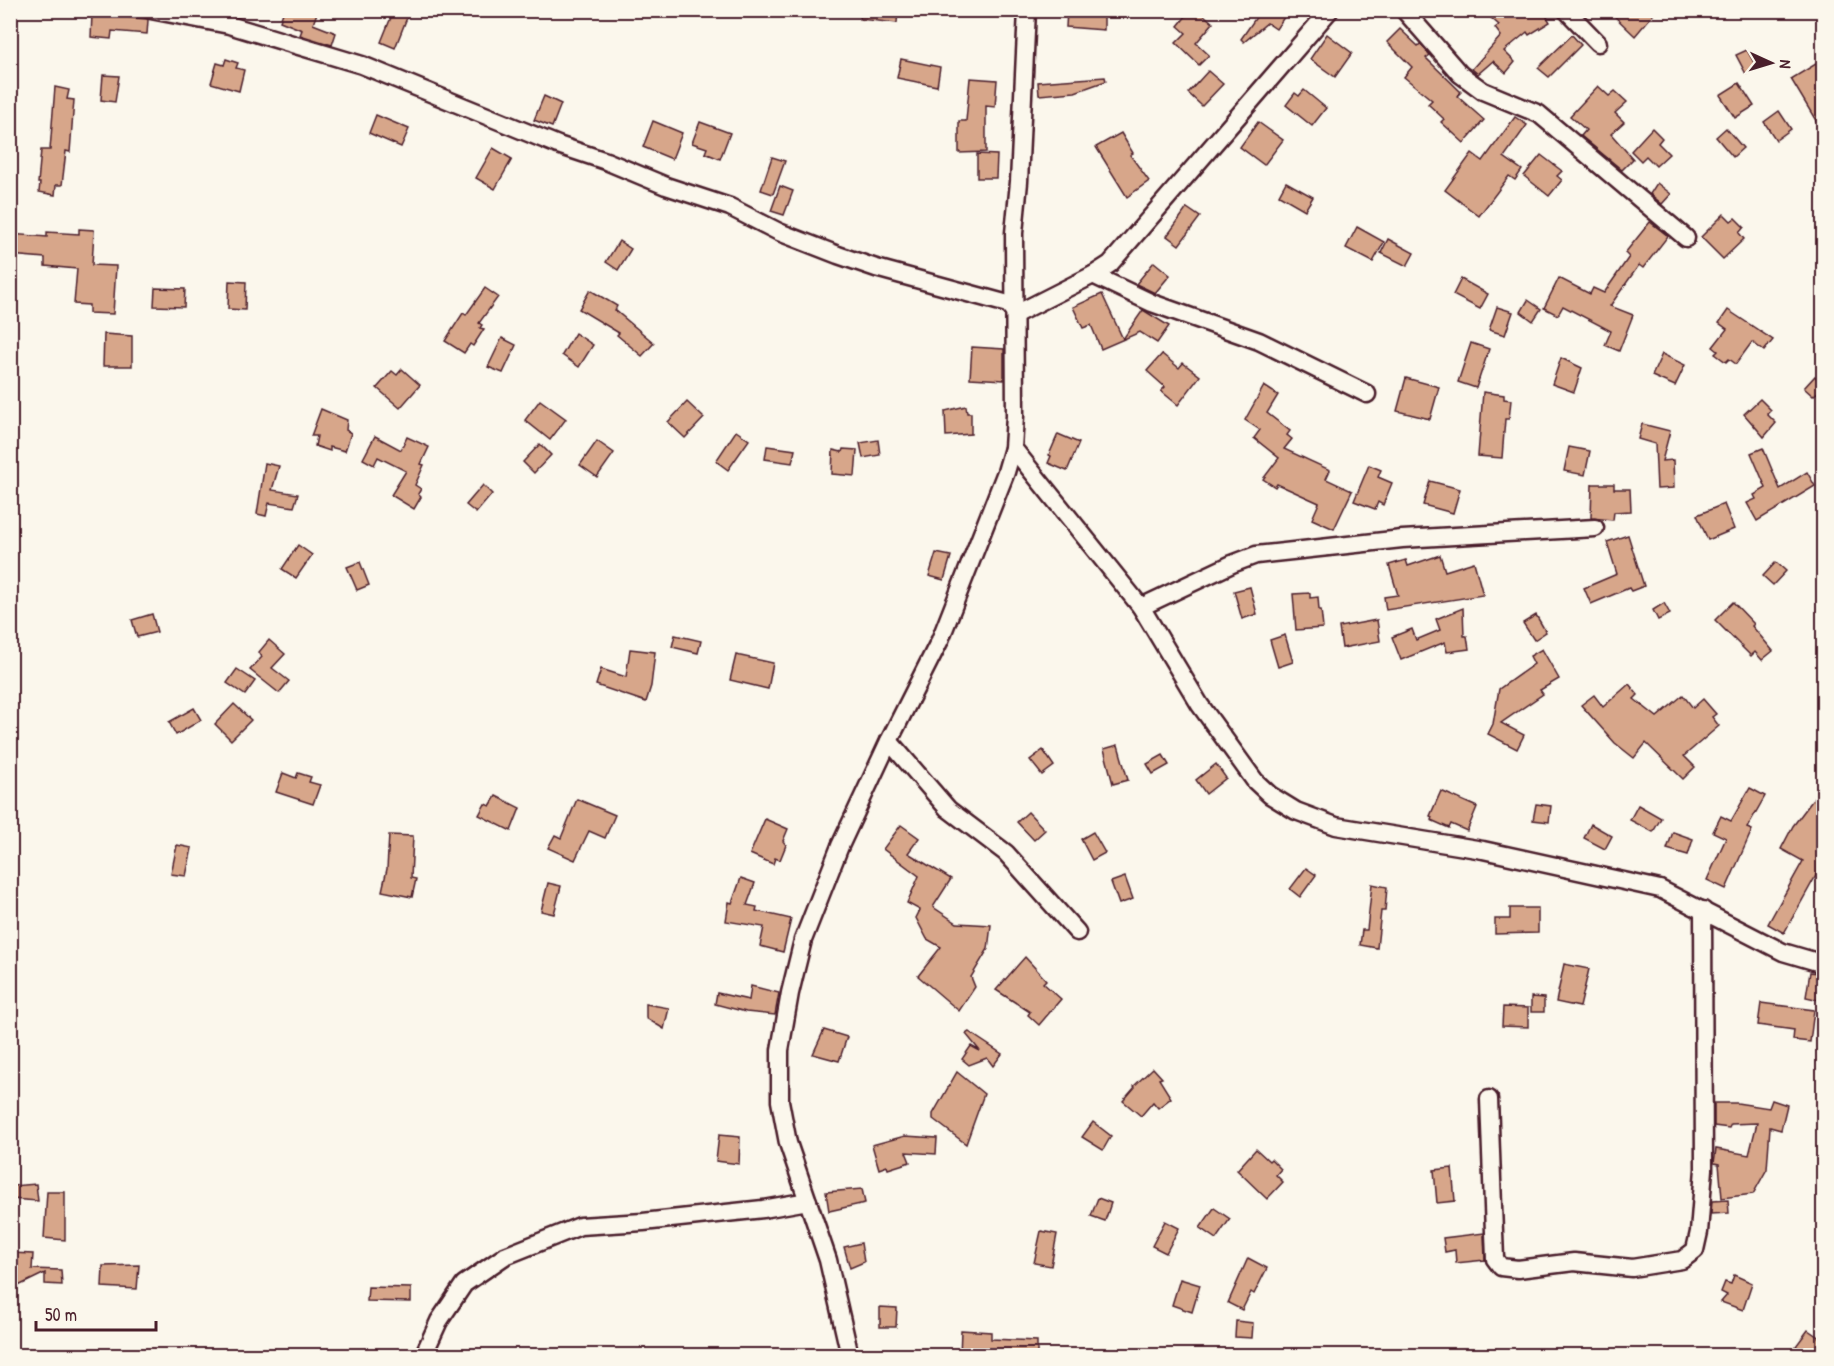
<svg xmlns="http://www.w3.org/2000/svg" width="1834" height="1366" viewBox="0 0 1834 1366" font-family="'Patrick Hand',sans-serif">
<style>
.building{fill:#d7a68a;stroke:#4a1f2b;stroke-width:1.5}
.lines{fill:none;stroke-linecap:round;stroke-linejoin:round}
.minor-casing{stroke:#4a1f2b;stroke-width:21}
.minor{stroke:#fbf7ec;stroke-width:16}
</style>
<rect width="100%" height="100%" fill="#fbf7ec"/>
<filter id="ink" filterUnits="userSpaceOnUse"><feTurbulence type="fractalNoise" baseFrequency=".0167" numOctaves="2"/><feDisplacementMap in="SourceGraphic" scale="12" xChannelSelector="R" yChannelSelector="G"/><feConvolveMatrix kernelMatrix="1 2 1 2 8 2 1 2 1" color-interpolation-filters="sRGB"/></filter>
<g filter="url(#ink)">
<g class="building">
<polygon points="284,10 318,10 313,24 336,33 332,45 300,35 302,30 280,21"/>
<polygon points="394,10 410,10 395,48 381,42"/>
<polygon points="861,10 898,10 897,23 860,19"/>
<polygon points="1067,10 1091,10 1091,16 1104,17 1104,30 1066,27"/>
<polygon points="1191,10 1198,10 1213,23 1196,43 1209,55 1199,65 1176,43 1186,33 1178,26"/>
<polygon points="1250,10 1289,10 1276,29 1267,23 1244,42 1241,39 1257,16"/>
<polygon points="1482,10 1543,10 1550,22 1529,35 1527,32 1504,51 1515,62 1506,73 1493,61 1478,74 1472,69 1501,36 1495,28 1499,25"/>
<polygon points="1608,10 1657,10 1635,36"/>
<polygon points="92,14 147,19 148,20 147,34 112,31 111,39 91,37"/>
<polygon points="1400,29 1418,46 1420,44 1430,55 1426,58 1461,92 1457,96 1484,120 1464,143 1441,122 1444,119 1428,104 1432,100 1404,77 1412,67 1387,42"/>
<polygon points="1327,34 1352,53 1335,77 1310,59"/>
<polygon points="1572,35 1581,45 1549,77 1538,68"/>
<polygon points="1747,50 1757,68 1746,74 1736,55"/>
<polygon points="226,59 238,63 236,68 244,70 239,91 211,83 217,63 224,65"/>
<polygon points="901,59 940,67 937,86 897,78"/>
<polygon points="1824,59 1824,134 1791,79"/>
<polygon points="1208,71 1223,84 1202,106 1188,93"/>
<polygon points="103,75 119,76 115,102 101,100"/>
<polygon points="1105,77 1106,81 1075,92 1039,95 1038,82"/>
<polygon points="970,78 997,80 995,107 986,106 986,152 959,153 959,121 966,121"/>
<polygon points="1739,83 1754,106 1735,118 1720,95"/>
<polygon points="1598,86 1609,96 1615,91 1627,102 1615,113 1624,122 1611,134 1633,159 1622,170 1581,136 1586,130 1570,116"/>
<polygon points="55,87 69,90 67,99 74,100 70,152 66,151 62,185 56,185 55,195 39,192 40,183 38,183 41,150 50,150"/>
<polygon points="1304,90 1326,108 1312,126 1286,105 1295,93 1299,96"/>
<polygon points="544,96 561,104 552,127 534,120"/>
<polygon points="1779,111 1791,129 1776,140 1764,122"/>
<polygon points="376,115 409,129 401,147 369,133"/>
<polygon points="1515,117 1527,125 1504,157 1522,170 1515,180 1509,176 1479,216 1445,190 1472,153 1483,161"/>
<polygon points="653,121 682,133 672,159 643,147"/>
<polygon points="700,122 730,133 720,159 705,153 707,148 692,143"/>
<polygon points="1258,122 1283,140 1264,165 1240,147"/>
<polygon points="1652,128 1662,138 1658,143 1669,154 1656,166 1646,156 1641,161 1631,151"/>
<polygon points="1726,128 1743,148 1733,157 1716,137"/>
<polygon points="1121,133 1133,153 1130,155 1149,181 1127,197 1096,147"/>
<polygon points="493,148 512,159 495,189 476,178"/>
<polygon points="977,154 997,155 996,178 977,178"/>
<polygon points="1541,155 1562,171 1557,176 1562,180 1549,196 1524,176"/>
<polygon points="772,157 785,161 773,194 761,190"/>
<polygon points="1286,182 1313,197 1305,210 1279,195"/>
<polygon points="1657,183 1671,194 1662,204 1650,194"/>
<polygon points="780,186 793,191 784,215 771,211"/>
<polygon points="1187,208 1200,217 1179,245 1167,236"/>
<polygon points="1724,214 1731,221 1735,218 1744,227 1739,233 1744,239 1723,259 1701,237"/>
<polygon points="1650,222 1668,236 1643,268 1639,265 1610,306 1633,315 1619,351 1605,345 1611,331 1563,306 1558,315 1544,308 1559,278 1590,294 1593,288 1604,293 1629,257 1625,253"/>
<polygon points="1357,227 1384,242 1373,262 1346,248"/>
<polygon points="79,229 94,230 92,265 116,266 113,314 89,313 89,305 74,304 77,269 45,266 45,258 10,255 10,234 47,237 47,232 79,234"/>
<polygon points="1388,239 1414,253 1407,266 1381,253"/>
<polygon points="619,241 631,249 618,270 606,262"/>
<polygon points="1154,262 1170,275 1155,293 1136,284"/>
<polygon points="1461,279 1488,294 1480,309 1453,295"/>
<polygon points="229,281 246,282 245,310 228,309"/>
<polygon points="155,288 185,289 184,307 154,306"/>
<polygon points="485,288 498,297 479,323 482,325 480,328 484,329 473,346 470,344 464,353 445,341 463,313 466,315"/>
<polygon points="590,290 617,306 615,310 654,343 642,356 617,335 619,333 579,309"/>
<polygon points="1102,294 1123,339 1143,310 1169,326 1157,343 1140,332 1101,349 1091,325 1083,328 1073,307"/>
<polygon points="1528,300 1541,309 1533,321 1521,312"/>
<polygon points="1497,307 1513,312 1505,335 1489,330"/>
<polygon points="1728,310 1773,340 1764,351 1752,342 1736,364 1729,359 1726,362 1715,354 1718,351 1713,347 1727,329 1719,323"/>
<polygon points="575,333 593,345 579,367 562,355"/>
<polygon points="104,334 132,336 132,366 103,366"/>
<polygon points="502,338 516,345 503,373 488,367"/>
<polygon points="1471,343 1489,349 1476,388 1458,382"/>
<polygon points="972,347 1004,349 1004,380 970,378"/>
<polygon points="1162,354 1179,368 1183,363 1200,376 1178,405 1161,391 1165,387 1147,371"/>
<polygon points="1662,354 1685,365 1675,386 1652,376"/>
<polygon points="1561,358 1582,368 1574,392 1552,384"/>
<polygon points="402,369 420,385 400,408 377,388 392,371 397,375"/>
<polygon points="1815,376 1824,387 1813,396 1804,388"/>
<polygon points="1406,378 1439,387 1430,419 1397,411"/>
<polygon points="1264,386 1278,395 1267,413 1290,431 1287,435 1292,439 1284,449 1330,470 1326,479 1352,491 1334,529 1312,519 1319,503 1277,484 1275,487 1263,479 1279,458 1254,438 1260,430 1245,420"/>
<polygon points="1483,392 1504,395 1504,399 1511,400 1509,419 1505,419 1502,458 1478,456"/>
<polygon points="1760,399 1771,410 1767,414 1776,423 1764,437 1744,414"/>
<polygon points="540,400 566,419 550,440 525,420"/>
<polygon points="687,402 704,418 685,438 668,422"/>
<polygon points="966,406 967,413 971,413 971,434 946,436 945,411"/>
<polygon points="321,409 347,420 346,430 351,433 345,451 330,447 330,451 315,446 317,436 311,436"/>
<polygon points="1642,424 1670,431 1662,461 1673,460 1674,488 1657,489 1655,444 1638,439"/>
<polygon points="736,431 749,440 728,470 716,461"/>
<polygon points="1058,434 1079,443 1067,471 1048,463 1051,456 1049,455"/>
<polygon points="375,436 401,450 407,437 429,447 421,464 424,465 415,485 421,489 418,494 421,497 414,509 391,495 406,471 378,457 374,465 363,459"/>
<polygon points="878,440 880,455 863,458 860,443"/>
<polygon points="597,441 614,453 597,477 580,465"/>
<polygon points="540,444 551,455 534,473 523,462"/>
<polygon points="767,446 795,450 792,463 765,459"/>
<polygon points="1569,447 1590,451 1585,475 1564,471"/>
<polygon points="1763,448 1780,489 1807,472 1815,486 1757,521 1747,503 1756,499 1754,495 1766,488 1751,453"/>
<polygon points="843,449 857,450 855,476 832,474 833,450 842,452"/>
<polygon points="265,463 279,466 272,490 298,494 294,507 269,503 266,516 257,514"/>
<polygon points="1369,465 1381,470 1378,477 1392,483 1383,505 1378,502 1375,509 1354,501"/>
<polygon points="1430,481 1460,489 1453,513 1423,505"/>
<polygon points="1592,484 1614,484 1614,489 1630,489 1631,511 1614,512 1613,520 1591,518"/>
<polygon points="483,485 492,494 476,513 466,505"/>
<polygon points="1724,504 1734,529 1708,540 1697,515"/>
<polygon points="1628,535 1644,586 1631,591 1629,588 1591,604 1584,588 1617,574 1607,542"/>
<polygon points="298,545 312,555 296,578 282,569"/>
<polygon points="936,553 951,556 944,580 929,576"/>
<polygon points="1440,555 1445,571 1474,562 1483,595 1386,610 1384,597 1398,595 1389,565 1406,560 1408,566"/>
<polygon points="360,562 369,585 357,590 347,567"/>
<polygon points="1776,562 1786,571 1773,585 1763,576"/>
<polygon points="1250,587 1257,614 1242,619 1234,591"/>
<polygon points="1310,593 1310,598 1318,597 1319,610 1321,610 1323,628 1296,630 1293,594"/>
<polygon points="1733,602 1754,624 1752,626 1773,651 1762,660 1755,652 1751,656 1715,620"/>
<polygon points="1664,603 1670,614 1658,620 1653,610"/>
<polygon points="1463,608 1464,636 1467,636 1469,649 1447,652 1445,642 1401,660 1392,637 1412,629 1416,640 1440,630 1436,619"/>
<polygon points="152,614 157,632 137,637 132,620"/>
<polygon points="1536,615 1546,632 1534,640 1523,623"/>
<polygon points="1377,620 1380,641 1342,648 1339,627"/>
<polygon points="675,635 701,641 698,653 672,647"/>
<polygon points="1285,635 1293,662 1278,667 1270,640"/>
<polygon points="269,640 285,654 272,668 289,681 279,693 250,670 262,657 259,652"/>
<polygon points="630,649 655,652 651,686 646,702 596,685 601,669 626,677"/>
<polygon points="1542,649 1559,679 1540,690 1543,694 1501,723 1524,735 1517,749 1488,734 1493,724 1499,689 1534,664 1530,656"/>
<polygon points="736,655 773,663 768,689 730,680"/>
<polygon points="237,669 255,681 245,695 227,683"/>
<polygon points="1629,684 1638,695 1634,699 1657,717 1683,695 1693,708 1703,699 1716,714 1712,717 1719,726 1684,756 1695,767 1683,779 1646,743 1634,758 1615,743 1581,705 1594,695 1603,707"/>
<polygon points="234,704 251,720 231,740 215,724"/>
<polygon points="194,708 201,720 176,735 169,722"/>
<polygon points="1118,745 1128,780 1113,784 1104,749"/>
<polygon points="1043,750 1054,766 1042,775 1030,760"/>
<polygon points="1163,755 1169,765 1153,774 1147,764"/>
<polygon points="1216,764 1226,778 1206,794 1196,780"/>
<polygon points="283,773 296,778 298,773 311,777 309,782 320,785 313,804 276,792"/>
<polygon points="1824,785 1824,875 1818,872 1784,933 1768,924 1803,861 1781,849 1793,826"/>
<polygon points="1750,788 1765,796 1747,828 1752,830 1726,889 1707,880 1726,838 1713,832 1721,816 1731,821"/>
<polygon points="1441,791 1477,807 1467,831 1451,824 1449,828 1431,820 1432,817 1430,816"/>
<polygon points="496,796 520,808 511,831 479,815 485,804 490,806"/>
<polygon points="577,799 615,815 605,838 589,831 575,860 548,848 555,835 561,838"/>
<polygon points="1536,804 1551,806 1549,822 1533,820"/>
<polygon points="1638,805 1661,818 1653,832 1630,820"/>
<polygon points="1028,812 1045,830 1034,840 1017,822"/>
<polygon points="765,819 788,829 783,841 786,845 780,860 775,858 773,864 750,854"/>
<polygon points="1591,824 1612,836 1605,849 1584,838"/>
<polygon points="901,825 919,838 908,853 951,879 933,907 957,923 991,925 988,949 971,977 975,987 959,1011 918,976 941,947 927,939 916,918 920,910 907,903 919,876 883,849"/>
<polygon points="1093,832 1105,853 1092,860 1081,839"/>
<polygon points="1673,832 1693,839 1688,855 1667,849"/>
<polygon points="389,835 413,836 411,878 416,879 412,897 382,891 387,869"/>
<polygon points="177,845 192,848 186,876 171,874"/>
<polygon points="1306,868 1316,875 1300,897 1290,889"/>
<polygon points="1125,877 1133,899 1119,904 1111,882"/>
<polygon points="741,878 755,883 747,905 757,907 756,911 791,919 783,952 760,946 764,927 726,921 729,902 732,903"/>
<polygon points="548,883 561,886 554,914 541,911"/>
<polygon points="1372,884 1387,887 1385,911 1381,911 1377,948 1360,945 1362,930 1367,930"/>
<polygon points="1510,908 1538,908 1538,933 1495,934 1495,919 1510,919"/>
<polygon points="1025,957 1046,980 1043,983 1061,999 1039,1025 1028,1015 1030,1012 996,990"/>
<polygon points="1564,964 1589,969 1580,1007 1556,1002"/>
<polygon points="1810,972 1824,974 1824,1001 1806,997"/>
<polygon points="751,986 779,993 775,1015 746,1012 715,1004 717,993 749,1000"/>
<polygon points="1531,997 1544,998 1544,1012 1531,1012"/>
<polygon points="1761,1003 1814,1010 1810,1042 1793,1040 1794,1030 1758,1025"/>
<polygon points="646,1004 669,1008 664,1029 646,1018"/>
<polygon points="1503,1007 1528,1008 1528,1027 1502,1026"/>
<polygon points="824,1030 847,1037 839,1061 813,1054"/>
<polygon points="969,1032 1002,1054 993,1066 987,1058 969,1065 962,1059 971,1046 980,1051 966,1034"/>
<polygon points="1153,1068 1162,1078 1159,1079 1171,1098 1158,1108 1153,1102 1141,1116 1123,1101 1135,1087 1134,1086"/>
<polygon points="957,1072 984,1094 966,1144 933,1119 933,1114"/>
<polygon points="1772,1100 1787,1105 1781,1130 1770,1127 1767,1169 1753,1194 1722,1198 1719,1164 1714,1163 1716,1149 1749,1155 1757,1123 1731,1124 1729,1128 1714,1126 1714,1103 1737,1103 1769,1108"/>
<polygon points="1093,1122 1111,1136 1103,1150 1082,1137"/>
<polygon points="719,1135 740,1137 739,1164 716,1161"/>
<polygon points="905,1136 937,1138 936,1154 906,1152 910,1162 888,1169 887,1166 879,1169 872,1145"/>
<polygon points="1256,1149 1269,1161 1271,1159 1281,1169 1276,1175 1283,1182 1267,1199 1237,1170"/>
<polygon points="1452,1168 1455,1201 1437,1203 1434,1170"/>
<polygon points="36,1184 38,1201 11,1199 13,1186"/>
<polygon points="862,1189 865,1203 829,1211 826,1192"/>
<polygon points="47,1192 65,1192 65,1240 44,1238"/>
<polygon points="1098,1198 1111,1203 1105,1221 1091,1216"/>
<polygon points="1728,1200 1729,1213 1711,1214 1712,1201"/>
<polygon points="1214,1208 1230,1219 1216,1239 1200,1228"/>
<polygon points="1165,1221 1179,1228 1166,1253 1152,1246"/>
<polygon points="1041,1231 1057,1234 1051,1266 1034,1263"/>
<polygon points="1484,1233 1485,1260 1456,1263 1455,1250 1445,1252 1443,1238"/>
<polygon points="861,1243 864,1262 850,1268 844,1247"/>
<polygon points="10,1253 33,1254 32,1269 61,1270 62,1285 45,1284 45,1273 10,1290"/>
<polygon points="1248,1258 1267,1268 1254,1294 1251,1292 1242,1310 1228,1303"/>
<polygon points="139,1265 137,1289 102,1287 103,1266"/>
<polygon points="1734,1275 1752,1283 1743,1310 1721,1302 1727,1295 1721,1292 1725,1282 1731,1284"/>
<polygon points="1180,1279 1200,1285 1192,1312 1172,1305"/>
<polygon points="368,1287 411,1288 411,1302 367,1301"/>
<polygon points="880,1307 897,1308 896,1327 880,1327"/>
<polygon points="1236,1321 1253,1323 1252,1338 1235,1337"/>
<polygon points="961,1330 991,1332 991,1339 1037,1341 1037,1356 960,1356"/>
<polygon points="1808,1330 1824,1341 1824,1356 1810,1356 1796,1346"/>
</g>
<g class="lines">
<g class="minor-casing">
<g id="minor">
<polyline points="151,10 229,25 362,65 558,145 606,161 666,186 730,207 779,232 838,255 876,268 1008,304 1016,314 1093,275 1110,264 1330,10"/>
<polyline points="1404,10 1460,74 1483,91 1539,114 1686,238"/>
<polyline points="1566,10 1598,43"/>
<polyline points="1093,275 1152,303 1259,341 1367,394"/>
<polyline points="1013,448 1141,607 1200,705 1255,781 1270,795 1296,811 1336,826 1483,850 1660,889 1783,952 1824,964"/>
<polyline points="1141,607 1232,564 1256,555 1402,539 1595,528"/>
<polyline points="889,741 948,809 1006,853 1077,932"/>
<polyline points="1489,1099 1495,1259 1501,1267 1518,1269 1574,1262 1632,1268 1682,1260 1695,1250 1699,1232 1704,1169 1703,910"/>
<polyline points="423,1356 439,1321 464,1284 505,1256 580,1226 643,1222 763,1209 808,1201"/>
<polyline points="850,1356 828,1260 788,1143 780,1101 780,1050 790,993 803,940 840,846 889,741 940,640 1006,472 1013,448 1015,416 1014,233 1019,182 1027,10"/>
</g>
</g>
<use href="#minor" class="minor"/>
</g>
</g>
<rect width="1834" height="1366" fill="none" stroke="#fbf7ec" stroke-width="36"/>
<rect x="18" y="18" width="1798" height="1330" fill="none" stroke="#4a1f2b" stroke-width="2" filter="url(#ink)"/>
<g transform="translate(1771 63) rotate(94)" stroke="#fbf7ec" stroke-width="4.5" paint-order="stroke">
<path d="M0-4.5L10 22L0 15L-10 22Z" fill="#4a1f2b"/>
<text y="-9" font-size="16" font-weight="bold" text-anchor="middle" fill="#4a1f2b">N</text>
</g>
<path d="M36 1321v9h120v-9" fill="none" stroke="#4a1f2b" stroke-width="3"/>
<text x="45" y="1321" font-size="18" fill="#4a1f2b" stroke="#fbf7ec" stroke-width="4.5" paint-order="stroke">50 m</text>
</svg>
